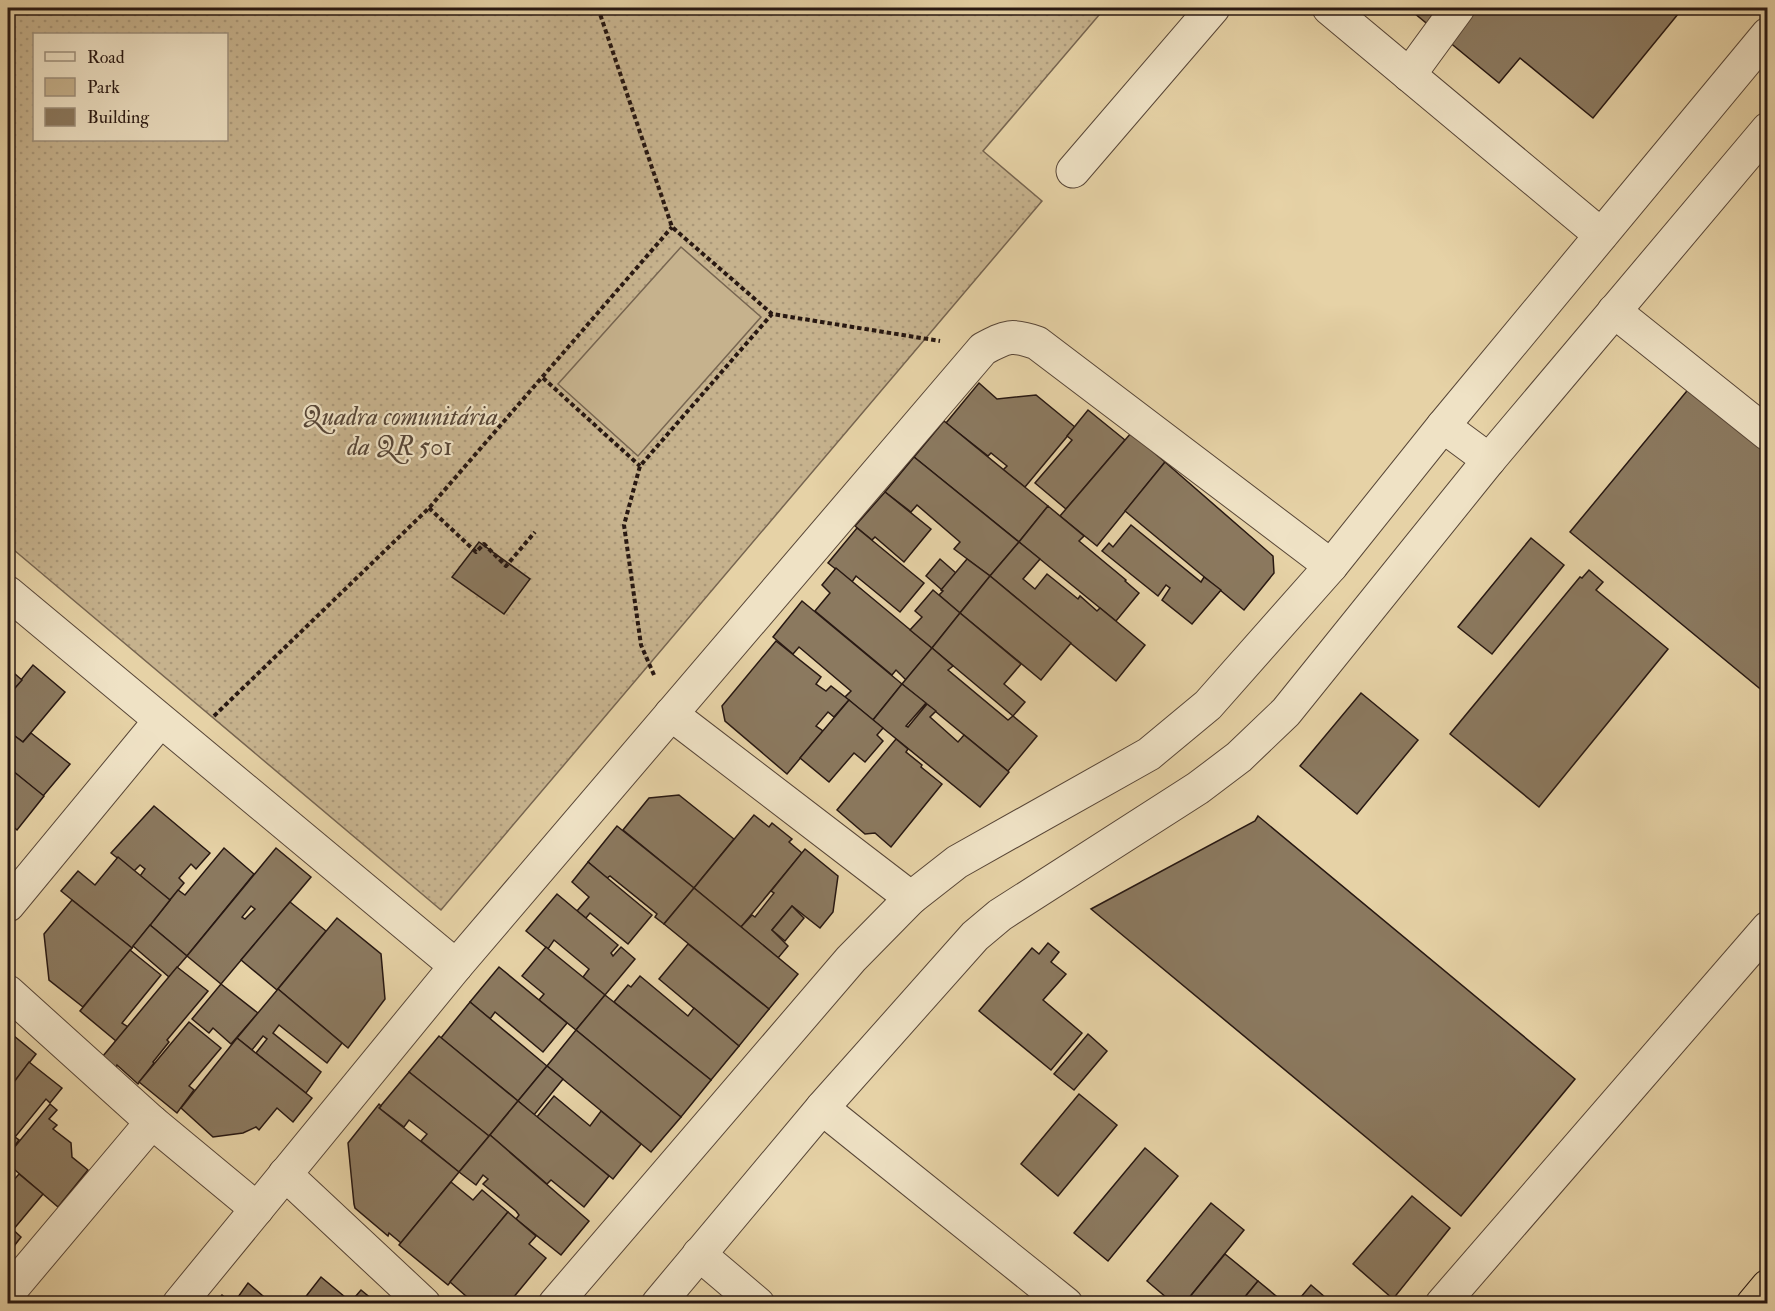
<svg xmlns="http://www.w3.org/2000/svg" width="1775" height="1311" viewBox="0 0 1775 1311" font-family="'IM FELL Double Pica',serif">
<style>
.green{fill:url(#green-dots);stroke:#776550;stroke-width:1.5;fill-rule:evenodd}
.pitch{fill:#c6b28d;stroke:#776550;stroke-width:1.5}
.building{fill:#8b795f;stroke:#281812;stroke-width:1.5;fill-rule:evenodd}
.lines{fill:none;stroke-linecap:round;stroke-linejoin:round}
.minor-casing{stroke:#584637;stroke-width:35}
.highway-casing{stroke:#281812;stroke-width:35}
.path{stroke:#281812;stroke-width:4;stroke-dasharray:4.5 3;stroke-linecap:butt}
.minor{stroke:#efe2c5;stroke-width:33}
.highway{stroke:#e6d2a6;stroke-width:33}
.labels{text-anchor:middle;dominant-baseline:central;stroke-width:4.5;stroke-linejoin:round;paint-order:stroke}
.park-label{font-size:26px;font-style:italic;fill:#574637;stroke:#efe2c5}
</style>
<defs>
<pattern id="green-dots" width="8" height="8" patternUnits="userSpaceOnUse" patternTransform="scale(1.5)"><rect width="8" height="8" fill="#c6b28d"/><path d="M2 2h.1M6 6h.1" fill="none" stroke="#aa9879" stroke-width="1.8" stroke-linecap="round"/></pattern>
</defs>
<rect width="100%" height="100%" fill="#e6d2a6"/>
<filter id="stains"><feTurbulence type="fractalNoise" baseFrequency=".00333" numOctaves="4"/><feColorMatrix values="0 0 0 0 .2 0 0 0 0 .09 0 0 0 0 .02 0 0 0 .5 -.17"/></filter>
<radialGradient id="worn" r=".72"><stop offset=".6" stop-color="#630" stop-opacity="0"/><stop offset="1" stop-color="#630" stop-opacity=".3"/></radialGradient>
<path class="green" d="M8,8h1097l-122,143 59,50 -601,709 -433,-365zM34,34h192v106h-192z"/>
<polygon class="pitch" points="681,247 761,317 638,456 558,384"/>
<g class="building">
<polygon points="1408,8 1683,8 1593,118 1520,58 1499,83"/>
<polygon points="979,383 997,399 1036,395 1075,427 1025,487 1003,470 1007,466 991,453 988,456 946,423"/>
<polygon points="1691,386 1768,449 1768,688 1764,692 1570,532"/>
<polygon points="1088,410 1125,440 1066,509 1035,483 1072,440 1067,436"/>
<polygon points="944,421 1048,506 1019,542 914,457"/>
<polygon points="1131,433 1165,462 1097,546 1060,516"/>
<polygon points="914,457 1019,542 990,576 954,549 960,542 917,505 911,512 885,492"/>
<polygon points="1165,462 1273,556 1274,573 1244,610 1125,511"/>
<polygon points="885,492 931,529 904,562 875,537 872,540 855,526"/>
<polygon points="1048,506 1084,536 1079,541 1126,580 1125,581 1139,593 1116,621 1019,542"/>
<polygon points="1131,525 1201,582 1204,577 1221,590 1192,624 1162,600 1170,588 1166,585 1158,596 1102,551 1109,543 1113,547"/>
<polygon points="857,528 924,583 900,612 856,576 852,582 828,563"/>
<polygon points="1531,538 1564,565 1492,654 1458,627"/>
<polygon points="479,542 530,579 504,614 452,577"/>
<polygon points="1019,542 1040,559 1023,579 1035,589 1047,574 1078,599 1080,596 1097,611 1100,608 1145,645 1116,681 990,576"/>
<polygon points="940,559 956,573 942,590 926,576"/>
<polygon points="967,559 990,576 960,613 939,595 943,591 941,590"/>
<polygon points="836,568 932,648 906,680 896,670 892,675 815,611 830,593 822,585"/>
<polygon points="1589,570 1603,582 1596,590 1668,649 1539,807 1450,734 1580,577 1582,578"/>
<polygon points="990,576 1071,643 1041,680 960,613"/>
<polygon points="933,590 960,613 932,648 910,630 922,617 915,611"/>
<polygon points="802,601 902,684 873,720 845,697 851,691 799,647 793,654 773,637"/>
<polygon points="960,613 1021,664 1004,684 1025,702 1013,716 932,648"/>
<polygon points="776,641 821,677 816,684 826,691 831,686 849,700 834,717 828,712 816,726 823,731 787,774 725,721 722,706"/>
<polygon points="932,648 953,666 948,670 1008,720 1013,716 1037,736 1008,771 902,684"/>
<polygon points="33,665 65,692 23,742 12,734 8,739 8,696"/>
<polygon points="8,668 22,680 8,696"/>
<polygon points="902,684 926,703 906,726 908,727 927,704 936,711 930,717 958,742 964,735 1009,772 980,807 873,720"/>
<polygon points="1361,693 1418,740 1357,814 1300,766"/>
<polygon points="849,700 883,728 877,735 883,741 865,762 854,753 829,782 800,758"/>
<polygon points="31,733 70,764 43,796 8,767 8,739 12,734 23,742"/>
<polygon points="896,739 908,749 906,752 922,765 921,767 942,784 891,847 875,833 865,834 837,810"/>
<polygon points="8,767 44,796 17,830 8,822"/>
<polygon points="679,795 734,839 694,888 623,830 649,798"/>
<polygon points="154,806 210,853 196,869 191,864 179,878 184,883 170,900 140,876 145,869 140,865 134,871 111,853"/>
<polygon points="754,815 769,827 772,823 792,839 789,842 802,853 741,927 694,888"/>
<polygon points="1258,816 1575,1079 1461,1216 1091,909 1255,821"/>
<polygon points="617,826 694,888 664,924 655,917 657,914 610,876 607,878 588,862"/>
<polygon points="224,848 254,874 187,956 150,925 178,890 185,895"/>
<path d="M276,848l35,29 -90,107 -34,-28zM251,906l4,3 -10,10 -3,-2z"/>
<polygon points="805,849 838,876 833,912 820,928 792,906 772,930 788,946 778,958 741,927 752,915 755,917 774,893 771,891"/>
<polygon points="118,857 170,900 132,948 61,891 78,871 95,885"/>
<polygon points="588,862 652,915 628,944 590,913 586,918 577,911 589,897 572,882"/>
<polygon points="694,888 798,974 769,1009 664,924"/>
<polygon points="557,894 618,945 611,953 613,956 621,947 635,959 605,995 583,977 589,969 554,940 548,949 526,931"/>
<polygon points="72,900 132,948 83,1007 49,980 44,934"/>
<polygon points="290,902 326,931 277,990 241,960"/>
<polygon points="792,906 804,918 785,941 772,930"/>
<polygon points="337,918 381,954 385,999 348,1048 278,989"/>
<polygon points="150,925 187,956 169,977 133,946"/>
<polygon points="1048,943 1059,952 1051,962 1066,974 1043,1000 1082,1033 1051,1070 979,1011 1032,948 1039,954"/>
<polygon points="688,944 769,1009 739,1046 659,979"/>
<polygon points="546,947 605,995 576,1030 539,1000 544,994 522,976"/>
<polygon points="130,950 161,975 122,1023 128,1027 116,1041 80,1011"/>
<polygon points="177,967 208,991 167,1040 169,1042 153,1062 154,1063 138,1084 117,1065 116,1068 103,1056"/>
<polygon points="499,967 567,1023 543,1052 495,1012 490,1019 470,1002"/>
<polygon points="640,976 688,1016 694,1008 739,1046 711,1080 614,1002 628,985 631,987"/>
<polygon points="221,984 258,1013 231,1044 213,1028 209,1033 192,1019"/>
<polygon points="278,989 342,1043 327,1063 279,1025 273,1033 321,1072 306,1093 256,1053 267,1039 263,1036 252,1050 237,1038"/>
<polygon points="605,995 711,1080 681,1117 576,1030"/>
<polygon points="470,1002 547,1066 518,1101 441,1038"/>
<polygon points="189,1022 221,1048 189,1086 194,1090 177,1113 139,1082"/>
<polygon points="576,1030 681,1117 651,1152 547,1066"/>
<polygon points="8,1031 36,1054 8,1090"/>
<polygon points="1088,1034 1107,1051 1074,1090 1054,1074"/>
<polygon points="439,1036 518,1101 489,1136 409,1072"/>
<polygon points="237,1038 312,1098 293,1122 277,1108 259,1130 256,1127 243,1133 213,1137 181,1108"/>
<polygon points="29,1062 62,1088 50,1103 46,1099 15,1137 19,1140 8,1155 8,1090"/>
<polygon points="547,1066 563,1079 534,1115 518,1101"/>
<polygon points="409,1072 489,1136 459,1172 421,1141 427,1134 409,1120 404,1127 379,1108"/>
<polygon points="1079,1094 1117,1125 1058,1196 1021,1164"/>
<polygon points="554,1096 590,1126 601,1111 641,1144 613,1179 537,1117"/>
<polygon points="518,1101 609,1176 584,1207 551,1180 547,1184 490,1135"/>
<polygon points="50,1104 57,1110 49,1119 57,1125 53,1129 71,1143 72,1157 88,1170 58,1207 8,1164 8,1155"/>
<polygon points="379,1104 381,1106 379,1108 459,1172 401,1243 389,1233 388,1236 355,1208 354,1204 348,1143"/>
<polygon points="490,1135 589,1221 561,1255 516,1219 519,1215 516,1211 483,1184 488,1179 483,1175 476,1185 459,1172"/>
<polygon points="1145,1148 1178,1176 1108,1261 1074,1233"/>
<polygon points="19,1174 43,1194 13,1230 8,1225 8,1178 12,1182"/>
<polygon points="451,1182 473,1200 482,1190 508,1212 448,1285 399,1245"/>
<polygon points="1412,1196 1450,1228 1393,1299 1353,1264"/>
<polygon points="1211,1203 1244,1230 1184,1304 1174,1304 1147,1281"/>
<polygon points="508,1212 536,1236 529,1244 546,1258 508,1304 475,1304 450,1282"/>
<polygon points="8,1225 21,1237 8,1254"/>
<polygon points="1225,1254 1258,1281 1239,1304 1184,1304"/>
<polygon points="321,1277 351,1302 349,1304 300,1304"/>
<polygon points="1258,1281 1281,1300 1278,1304 1239,1304"/>
<polygon points="248,1283 270,1302 274,1297 282,1304 233,1304"/>
<polygon points="1311,1285 1333,1304 1295,1304"/>
<polygon points="361,1290 378,1304 349,1304"/>
<polygon points="222,1295 232,1303 233,1304 215,1304"/>
</g>
<g class="lines">
<g class="minor-casing">
<g id="minor">
<polyline points="1329,8 1601,235"/>
<polyline points="1409,75 1458,8"/>
<polyline points="1073,171 1213,8"/>
<polyline points="1614,311 1768,434"/>
<polyline points="1443,426 1489,460"/>
<polyline points="8,593 456,966"/>
<polyline points="671,714 911,898"/>
<polyline points="8,905 160,721"/>
<polyline points="8,992 152,1122 257,1209"/>
<polyline points="822,1108 1066,1304"/>
<polyline points="285,1174 424,1304"/>
<polyline points="699,1254 758,1304"/>
<polyline points="8,1293 152,1122"/>
<path d="M179,1304l277,-338 527,-617c24,-13 29,-15 54,-6l294,223"/>
<polyline points="555,1304 851,959 911,898 957,862 1149,754 1208,705 1331,566 1443,426 1768,34"/>
<polyline points="658,1304 822,1108 975,936 1000,915 1198,788 1239,757 1286,712 1489,460 1768,129"/>
<polyline points="1442,1304 1768,928"/>
</g>
</g>
<g class="highway-casing">
<polyline id="highway" points="1753,1304 1768,1286"/>
</g>
<g class="path">
<polyline points="598,8 672,227 772,314"/>
<polyline points="543,378 640,466"/>
<polyline points="429,508 476,552 484,544 506,566 535,532"/>
<polyline points="654,675 641,645 624,525 640,466 772,314 940,341"/>
<polyline points="214,716 429,508 672,227"/>
</g>
<use href="#minor" class="minor"/>
<use href="#highway" class="highway"/>
</g>
<g class="labels">
<g class="park-label">
<text x="400" y="417">Quadra comunitária<tspan x="400" dy="30">da QR 501</tspan></text>
</g>
</g>
<rect width="1775" height="1311" fill="none" stroke="#e6d2a6" stroke-width="30"/>
<rect x="9" y="9" width="1757" height="1293" fill="none" stroke="#281812" stroke-width="3"/>
<rect x="15" y="15" width="1745" height="1281" fill="none" stroke="#281812" stroke-width="1.5"/>
<rect x="33" y="33" width="195" height="108" fill="#efe2c5" stroke="#9f917d" stroke-width="1.5"/>
<rect x="45" y="52" width="30" height="9" fill="#efe2c5" stroke="#9f917d" stroke-width="1.5"/>
<text x="87" y="63" font-size="18" fill="#281812">Road</text>
<rect x="45" y="78" width="30" height="18" fill="#c6b28d" stroke="#9f917d" stroke-width="1.5"/>
<text x="87" y="93" font-size="18" fill="#281812">Park</text>
<rect x="45" y="108" width="30" height="18" fill="#8b795f" stroke="#9f917d" stroke-width="1.5"/>
<text x="87" y="123" font-size="18" fill="#281812">Building</text>
<rect width="100%" height="100%" filter="url(#stains)"/>
<rect width="100%" height="100%" fill="url(#worn)"/>
</svg>
